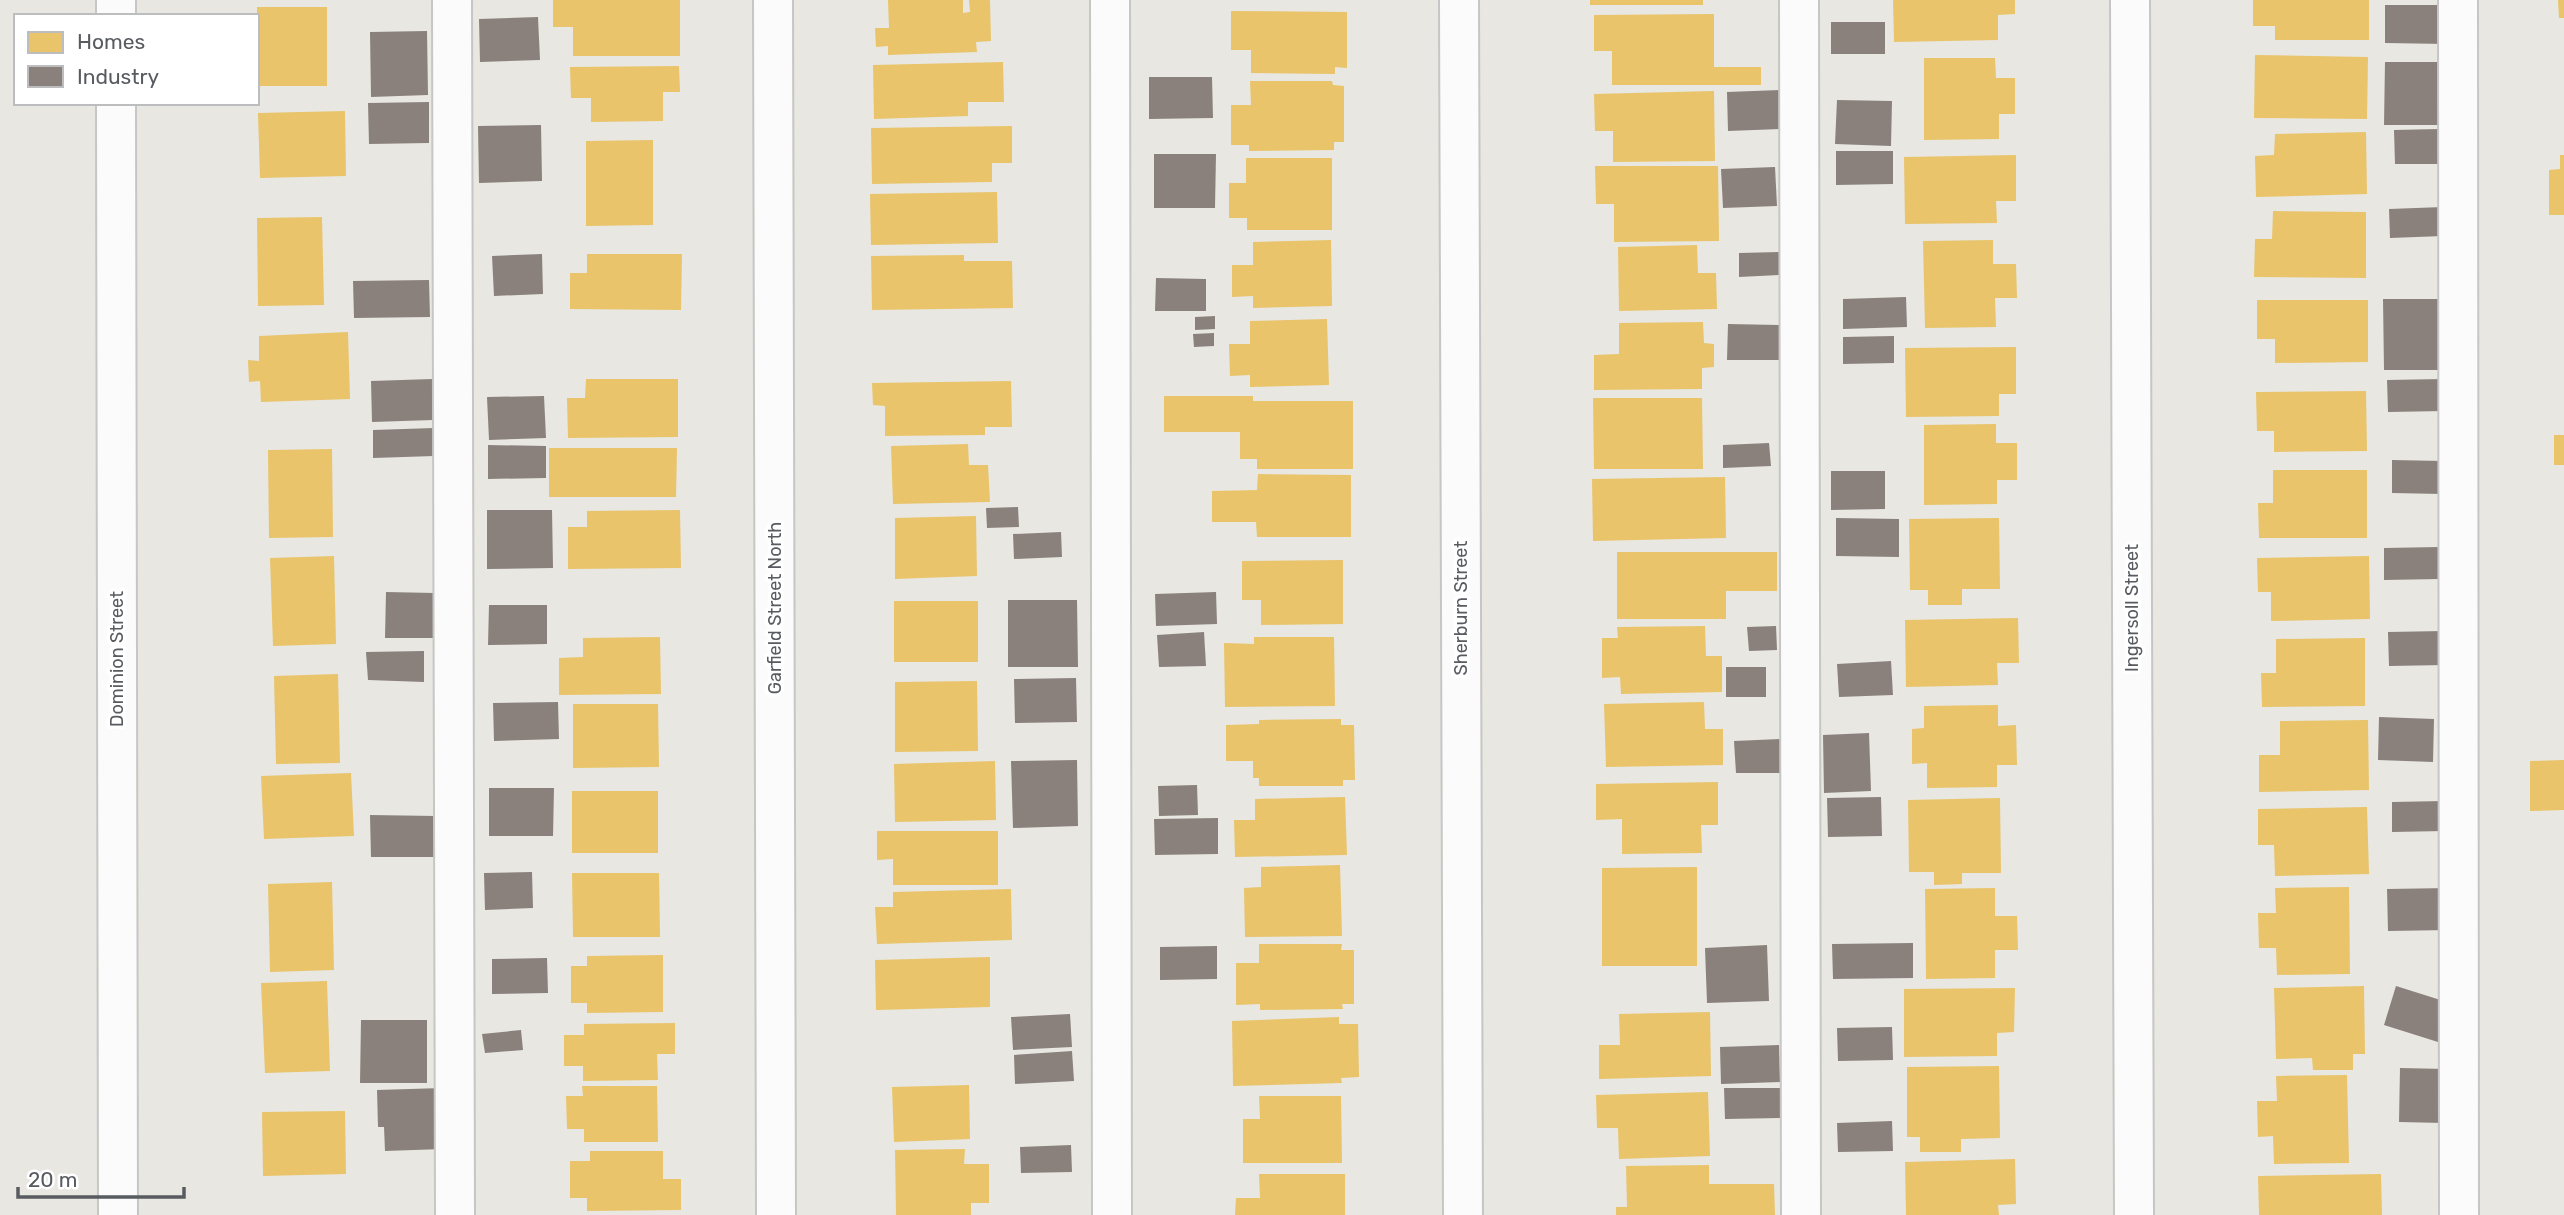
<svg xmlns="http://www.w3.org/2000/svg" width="2564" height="1215" viewBox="0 0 2564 1215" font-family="Rubik,sans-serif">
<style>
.homes{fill:#e9c46a}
.industry{fill:#8a817c}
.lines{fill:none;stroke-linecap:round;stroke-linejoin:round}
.minor-casing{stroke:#c5c6c5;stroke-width:42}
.minor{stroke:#fcfbfb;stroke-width:38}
.labels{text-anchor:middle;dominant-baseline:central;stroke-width:7;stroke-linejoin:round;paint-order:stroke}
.street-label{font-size:18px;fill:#585b5f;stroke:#fff}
</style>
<rect width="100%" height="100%" fill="#e8e7e2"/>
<g class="homes">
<polygon points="553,0 680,0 680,56 573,56 573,27 553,27"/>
<polygon points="888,0 963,0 963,13 970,12 969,0 990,0 991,41 976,42 977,52 888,55 888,46 876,47 875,28 889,28"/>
<rect x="1590" y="0" width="113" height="5"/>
<polygon points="1893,0 2015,0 2015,14 1998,15 1998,40 1894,42"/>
<polygon points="2253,0 2369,0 2369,40 2275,40 2275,26 2253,26"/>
<polygon points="2558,0 2564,0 2564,18 2559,18"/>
<rect x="257" y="7" width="70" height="79"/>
<polygon points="1231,11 1347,12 1347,68 1335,67 1335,74 1251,73 1251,50 1231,50"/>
<polygon points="1714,14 1714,67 1761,67 1761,85 1612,85 1612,51 1594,51 1594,15"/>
<polygon points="2255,55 2368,57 2367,119 2254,118"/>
<polygon points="1924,58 1995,58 1996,78 2015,78 2015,114 1999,114 1999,139 1924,140"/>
<polygon points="1003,62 1004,102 968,102 968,116 874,119 873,65"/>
<polygon points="679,66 680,92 663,92 663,121 591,122 591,98 571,98 570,67"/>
<polygon points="1250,81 1332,81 1333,85 1344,86 1344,142 1334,142 1334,150 1249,151 1249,145 1231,145 1231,105 1251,105"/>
<polygon points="1714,91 1715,161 1613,162 1613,131 1595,131 1594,94"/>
<polygon points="345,111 346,176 260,178 258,113"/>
<polygon points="1012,126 1012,163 992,163 992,182 872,184 871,128"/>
<polygon points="2366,132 2367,194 2256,197 2255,156 2274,155 2275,134"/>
<polygon points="653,140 653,225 586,226 586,141"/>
<polygon points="2016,155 2016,201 1996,201 1997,223 1905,224 1904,157"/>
<polygon points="2560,155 2564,155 2564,215 2549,215 2549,170 2560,169"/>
<polygon points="1246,158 1332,158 1332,230 1247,230 1247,218 1229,218 1229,183 1246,183"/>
<polygon points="1595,166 1718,166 1719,241 1614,242 1614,204 1596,204"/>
<polygon points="997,192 998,243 871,245 870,194"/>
<polygon points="2273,211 2366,212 2366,278 2254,277 2255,239 2272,239"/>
<polygon points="322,217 324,305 258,306 257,218"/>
<polygon points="1331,240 1332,306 1253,308 1253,296 1232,297 1232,265 1253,265 1253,242"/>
<polygon points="1993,240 1993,264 2016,264 2017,298 1995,298 1996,327 1925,328 1923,241"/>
<polygon points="1697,245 1698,273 1716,273 1717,309 1619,311 1618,247"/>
<polygon points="587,254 682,254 681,310 570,309 570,273 587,273"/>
<polygon points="964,255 964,261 1012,261 1013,308 872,310 871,256"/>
<polygon points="2257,300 2368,300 2368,362 2275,363 2275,339 2257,339"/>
<polygon points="1327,319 1329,385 1250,387 1250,375 1230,376 1229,344 1250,344 1250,321"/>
<polygon points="1703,322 1704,343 1714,344 1714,367 1702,368 1702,389 1594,390 1594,355 1619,354 1619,323"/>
<polygon points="348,332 350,399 261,402 260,381 249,382 248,360 259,361 259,336"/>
<polygon points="2016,347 2016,394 1999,394 1999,416 1906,417 1905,348"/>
<polygon points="586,379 678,379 678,437 568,438 567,398 585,398"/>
<polygon points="1011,381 1012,427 985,427 985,435 885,436 885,406 873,405 872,383"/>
<polygon points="2366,391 2367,451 2274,452 2274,431 2257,431 2256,392"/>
<polygon points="1164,396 1253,396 1253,401 1353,401 1353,469 1257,469 1257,459 1240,459 1240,432 1164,432"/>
<polygon points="1593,398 1702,398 1703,469 1594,469"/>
<polygon points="1996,424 1996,443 2017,443 2017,480 1997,480 1997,504 1924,505 1924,425"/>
<rect x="2554" y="435" width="10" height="30"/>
<polygon points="968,444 969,465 988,465 990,502 893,504 891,446"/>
<polygon points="549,448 677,448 676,497 549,497"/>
<polygon points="332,449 333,537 269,538 268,450"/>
<polygon points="2273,470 2367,470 2367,538 2259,538 2258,503 2273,503"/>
<polygon points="1258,474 1351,475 1351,537 1257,537 1256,522 1212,522 1212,491 1257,490"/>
<polygon points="1725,477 1726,538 1593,541 1592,479"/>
<polygon points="680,510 681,568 568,569 568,527 587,527 587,511"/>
<polygon points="976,516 977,576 895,579 895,518"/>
<polygon points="1999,518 2000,589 1962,589 1962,605 1928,605 1928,590 1910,590 1909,519"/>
<polygon points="1617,552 1777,552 1777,591 1726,591 1726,619 1617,619"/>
<polygon points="334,556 336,644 273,646 270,558"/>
<polygon points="2369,556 2370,619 2271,621 2271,592 2258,592 2257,558"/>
<polygon points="1343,560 1343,624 1261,625 1261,600 1242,600 1242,561"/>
<rect x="894" y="601" width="84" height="61"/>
<polygon points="2018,618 2019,663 1997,663 1998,685 1906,687 1905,620"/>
<polygon points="1705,626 1706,656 1722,656 1722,692 1621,694 1620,677 1602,678 1602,638 1618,638 1617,627"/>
<polygon points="660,637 661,694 559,695 559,658 583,657 583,638"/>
<polygon points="1254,637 1334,637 1335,706 1225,707 1224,643 1254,644"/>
<polygon points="2365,638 2365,706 2262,707 2261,673 2276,673 2276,639"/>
<polygon points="338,674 340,763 276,764 274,676"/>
<polygon points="977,681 978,751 895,752 895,682"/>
<polygon points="1704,702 1705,729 1723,729 1723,765 1606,767 1604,704"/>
<polygon points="573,704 658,704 659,767 573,768"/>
<polygon points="1998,705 1998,726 2016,725 2017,765 1997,765 1997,787 1927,788 1927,763 1912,764 1912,729 1924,728 1924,706"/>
<polygon points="1341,719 1341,725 1354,725 1355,780 1343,780 1343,786 1259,786 1259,778 1253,778 1253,761 1226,761 1226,725 1259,724 1259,720"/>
<polygon points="2368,720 2369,790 2259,792 2259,755 2280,755 2280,721"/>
<polygon points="2564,760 2564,810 2530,811 2530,761"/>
<polygon points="995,761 996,820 895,822 894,764"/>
<polygon points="351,773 354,836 264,839 261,776"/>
<polygon points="1718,782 1718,825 1701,825 1702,853 1622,854 1622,819 1596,820 1596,784"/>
<rect x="572" y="791" width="86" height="62"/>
<polygon points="1345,797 1347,855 1235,857 1234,820 1255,820 1255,799"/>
<polygon points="2000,798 2001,873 1962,873 1962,884 1934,885 1934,872 1909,872 1908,800"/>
<polygon points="2367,807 2369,874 2275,876 2274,845 2258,845 2258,809"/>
<polygon points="877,831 998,831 998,885 893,885 893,859 877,860"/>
<polygon points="1340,865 1342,936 1245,937 1244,888 1261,887 1261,867"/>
<polygon points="1697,867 1697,966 1602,966 1602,868"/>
<polygon points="572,873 659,873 660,937 573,937"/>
<polygon points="332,882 334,970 270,972 268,884"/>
<polygon points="2349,887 2350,974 2277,975 2276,948 2259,948 2258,913 2276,913 2275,888"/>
<polygon points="1995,888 1995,916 2017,916 2018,950 1995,950 1995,978 1926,979 1925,889"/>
<polygon points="1011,889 1012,940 877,944 875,907 893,907 893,892"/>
<polygon points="1259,944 1342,944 1341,950 1354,950 1354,1004 1342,1004 1343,1009 1260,1010 1260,1004 1236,1005 1236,963 1259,963"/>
<polygon points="663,955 663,1012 587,1013 587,1003 571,1003 571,966 587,966 587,956"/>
<polygon points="990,957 990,1007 876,1010 875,960"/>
<polygon points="327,981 330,1071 265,1073 261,983"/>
<polygon points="2364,986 2365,1054 2353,1054 2353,1070 2313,1070 2312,1058 2276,1059 2274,988"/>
<polygon points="2015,988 2014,1032 1997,1033 1997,1056 1904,1057 1904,989"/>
<polygon points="1710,1012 1711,1076 1599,1079 1599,1045 1620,1045 1619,1014"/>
<polygon points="1339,1017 1339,1024 1358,1024 1359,1077 1341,1078 1342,1083 1233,1086 1232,1021"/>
<polygon points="675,1023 675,1054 657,1054 658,1080 583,1081 583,1066 564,1066 564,1035 584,1035 584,1024"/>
<polygon points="1999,1066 2000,1138 1961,1139 1961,1152 1920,1152 1920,1137 1907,1137 1907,1067"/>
<polygon points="2347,1075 2349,1163 2274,1164 2273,1136 2258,1137 2257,1101 2277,1101 2276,1076"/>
<polygon points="969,1085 970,1139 894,1142 892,1087"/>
<polygon points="582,1086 657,1086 658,1142 584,1142 584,1129 567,1129 566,1096 583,1096"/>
<polygon points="1708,1092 1710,1156 1619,1159 1618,1128 1597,1128 1596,1095"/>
<polygon points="1259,1096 1341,1096 1342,1163 1243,1163 1243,1119 1260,1119"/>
<polygon points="345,1111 346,1174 263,1176 262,1112"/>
<polygon points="965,1149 964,1164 989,1164 989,1203 971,1203 971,1215 896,1215 895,1150"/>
<polygon points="590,1151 663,1151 663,1179 681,1179 681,1210 587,1211 587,1198 570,1198 570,1161 590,1161"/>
<polygon points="2015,1159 2016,1204 1998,1205 1999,1215 1906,1215 1905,1162"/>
<polygon points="1709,1165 1709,1184 1774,1184 1775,1215 1616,1215 1616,1207 1627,1207 1626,1166"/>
<polygon points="1259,1174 1345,1174 1345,1215 1235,1215 1236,1198 1260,1198"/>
<polygon points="2381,1174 2382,1215 2259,1215 2258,1176"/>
</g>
<g class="industry">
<polygon points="2385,5 2447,5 2446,44 2385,43"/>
<polygon points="538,17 540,60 480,62 479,19"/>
<rect x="1831" y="22" width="54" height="32"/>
<polygon points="427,31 428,95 371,97 370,32"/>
<polygon points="2385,62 2443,62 2443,125 2384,125"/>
<polygon points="1149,77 1212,77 1213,118 1149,119"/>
<polygon points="1781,90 1782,129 1728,131 1727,92"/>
<polygon points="1837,100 1892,101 1891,146 1835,144"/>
<polygon points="429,102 429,143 369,144 368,103"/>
<polygon points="541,125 542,181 479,183 478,126"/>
<polygon points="2439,129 2440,164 2395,164 2394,130"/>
<polygon points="1836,151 1893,151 1893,184 1836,185"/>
<polygon points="1154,154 1216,154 1215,208 1154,208"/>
<polygon points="1775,167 1777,206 1723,208 1721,169"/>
<polygon points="2443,207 2443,236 2390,238 2389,209"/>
<polygon points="1779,252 1779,275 1739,277 1739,253"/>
<polygon points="542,254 543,294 494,296 492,256"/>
<polygon points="1156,278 1206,279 1206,311 1155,311"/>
<polygon points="429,280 430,317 354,318 353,281"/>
<polygon points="1906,297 1907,327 1843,329 1843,299"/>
<polygon points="2383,299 2443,299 2444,370 2384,370"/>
<polygon points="1215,316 1215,329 1195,330 1195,317"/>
<polygon points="1728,324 1779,325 1779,360 1727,360"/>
<polygon points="1214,333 1214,346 1194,347 1193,334"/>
<polygon points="1894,336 1894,363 1843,364 1843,337"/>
<polygon points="432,379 433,420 372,422 371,381"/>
<polygon points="2443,379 2444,411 2388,412 2387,380"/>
<polygon points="544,396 546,438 489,440 487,397"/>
<polygon points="434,428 434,456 373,458 373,430"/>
<polygon points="1769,443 1771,466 1723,468 1723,445"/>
<polygon points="488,445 546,446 546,478 488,479"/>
<polygon points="2392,460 2443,461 2442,494 2392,493"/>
<polygon points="1831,471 1885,471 1885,509 1831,510"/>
<polygon points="1018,507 1019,527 987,528 986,508"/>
<polygon points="487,510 552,510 553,568 487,569"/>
<polygon points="1836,518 1899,519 1899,557 1836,556"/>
<polygon points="1061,532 1062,557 1014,559 1013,534"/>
<polygon points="2440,547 2440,579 2384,580 2384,548"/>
<polygon points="386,592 435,593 434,638 385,638"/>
<polygon points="1216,592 1217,624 1156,626 1155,594"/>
<polygon points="1008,600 1077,600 1078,667 1008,667"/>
<polygon points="489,605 547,605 547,644 488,645"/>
<polygon points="1776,626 1777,650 1749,651 1747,627"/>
<polygon points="2443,631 2445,665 2389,666 2388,632"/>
<polygon points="1204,632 1206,666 1159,667 1157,635"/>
<polygon points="424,651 424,682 368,680 366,652"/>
<polygon points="1891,661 1893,695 1839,697 1837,664"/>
<rect x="1726" y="667" width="40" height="30"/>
<polygon points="1076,678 1077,722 1015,723 1014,679"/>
<polygon points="558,702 559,739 494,741 493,703"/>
<polygon points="2379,717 2434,719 2433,762 2378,760"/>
<polygon points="1869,733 1871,791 1824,793 1823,735"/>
<polygon points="1781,739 1783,773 1736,773 1734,741"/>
<polygon points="1077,760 1078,826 1013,828 1011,761"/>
<polygon points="1197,785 1198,815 1159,816 1158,786"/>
<polygon points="489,788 554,788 553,836 489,836"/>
<polygon points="1881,797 1882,836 1828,837 1827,798"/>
<polygon points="2444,801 2444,831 2392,832 2392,802"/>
<polygon points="370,815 436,816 435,857 371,857"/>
<polygon points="1218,818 1218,854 1155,855 1154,819"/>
<polygon points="532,872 533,908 485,910 484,873"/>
<polygon points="2449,888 2449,930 2388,931 2387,889"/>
<polygon points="1913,943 1913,978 1833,979 1832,944"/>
<polygon points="1767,945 1769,1001 1707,1003 1705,948"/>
<polygon points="1217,946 1217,979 1160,980 1160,947"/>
<polygon points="547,958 548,993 492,994 492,959"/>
<polygon points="2396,986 2450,1003 2438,1042 2384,1025"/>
<polygon points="1070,1014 1072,1047 1013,1050 1011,1017"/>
<polygon points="361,1020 427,1020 427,1083 360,1083"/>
<polygon points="1892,1027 1893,1060 1838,1061 1837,1028"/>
<polygon points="521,1030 523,1050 485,1053 482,1034"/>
<polygon points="1779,1045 1780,1082 1721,1084 1720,1047"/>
<polygon points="1072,1051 1074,1081 1015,1084 1014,1055"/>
<polygon points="2400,1068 2445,1069 2444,1123 2399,1122"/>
<polygon points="442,1088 443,1149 385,1151 384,1127 378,1127 377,1090"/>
<polygon points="1724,1088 1782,1088 1781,1118 1725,1119"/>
<polygon points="1892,1121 1893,1151 1838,1152 1837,1123"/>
<polygon points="1071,1145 1072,1172 1021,1173 1020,1147"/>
</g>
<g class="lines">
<g class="minor-casing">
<g id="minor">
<polyline points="116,0 116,16"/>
<polyline points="452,0 455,1215"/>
<polyline points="773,0 776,1215"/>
<polyline points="1110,0 1112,1215"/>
<polyline points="1459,0 1463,1215"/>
<polyline points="1799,0 1801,1215"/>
<polyline points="2130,0 2134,1215"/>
<polyline points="2458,0 2459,1215"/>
<polyline points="116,103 118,1215"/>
</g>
</g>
<use href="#minor" class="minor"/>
</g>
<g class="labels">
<g class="street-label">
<text transform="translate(775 608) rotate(-90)">Garfield Street North</text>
<text transform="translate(1461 608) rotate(-90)">Sherburn Street</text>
<text transform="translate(2132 608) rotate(-90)">Ingersoll Street</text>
<text transform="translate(117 659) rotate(-90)">Dominion Street</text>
</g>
</g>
<rect x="14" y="14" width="245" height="91" fill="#ffffff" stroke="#bcbdbf" stroke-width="2"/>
<rect x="28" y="32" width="35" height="21" fill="#e9c46a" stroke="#bcbdbf" stroke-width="2"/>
<text x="77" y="49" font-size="21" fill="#585b5f">Homes</text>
<rect x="28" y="66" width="35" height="21" fill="#8a817c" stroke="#bcbdbf" stroke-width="2"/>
<text x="77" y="84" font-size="21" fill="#585b5f">Industry</text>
<path d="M18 1187v10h166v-10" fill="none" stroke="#585b5f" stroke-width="3.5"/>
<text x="28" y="1187" font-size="21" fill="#585b5f" stroke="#ffffff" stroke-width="5" paint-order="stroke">20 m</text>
</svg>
